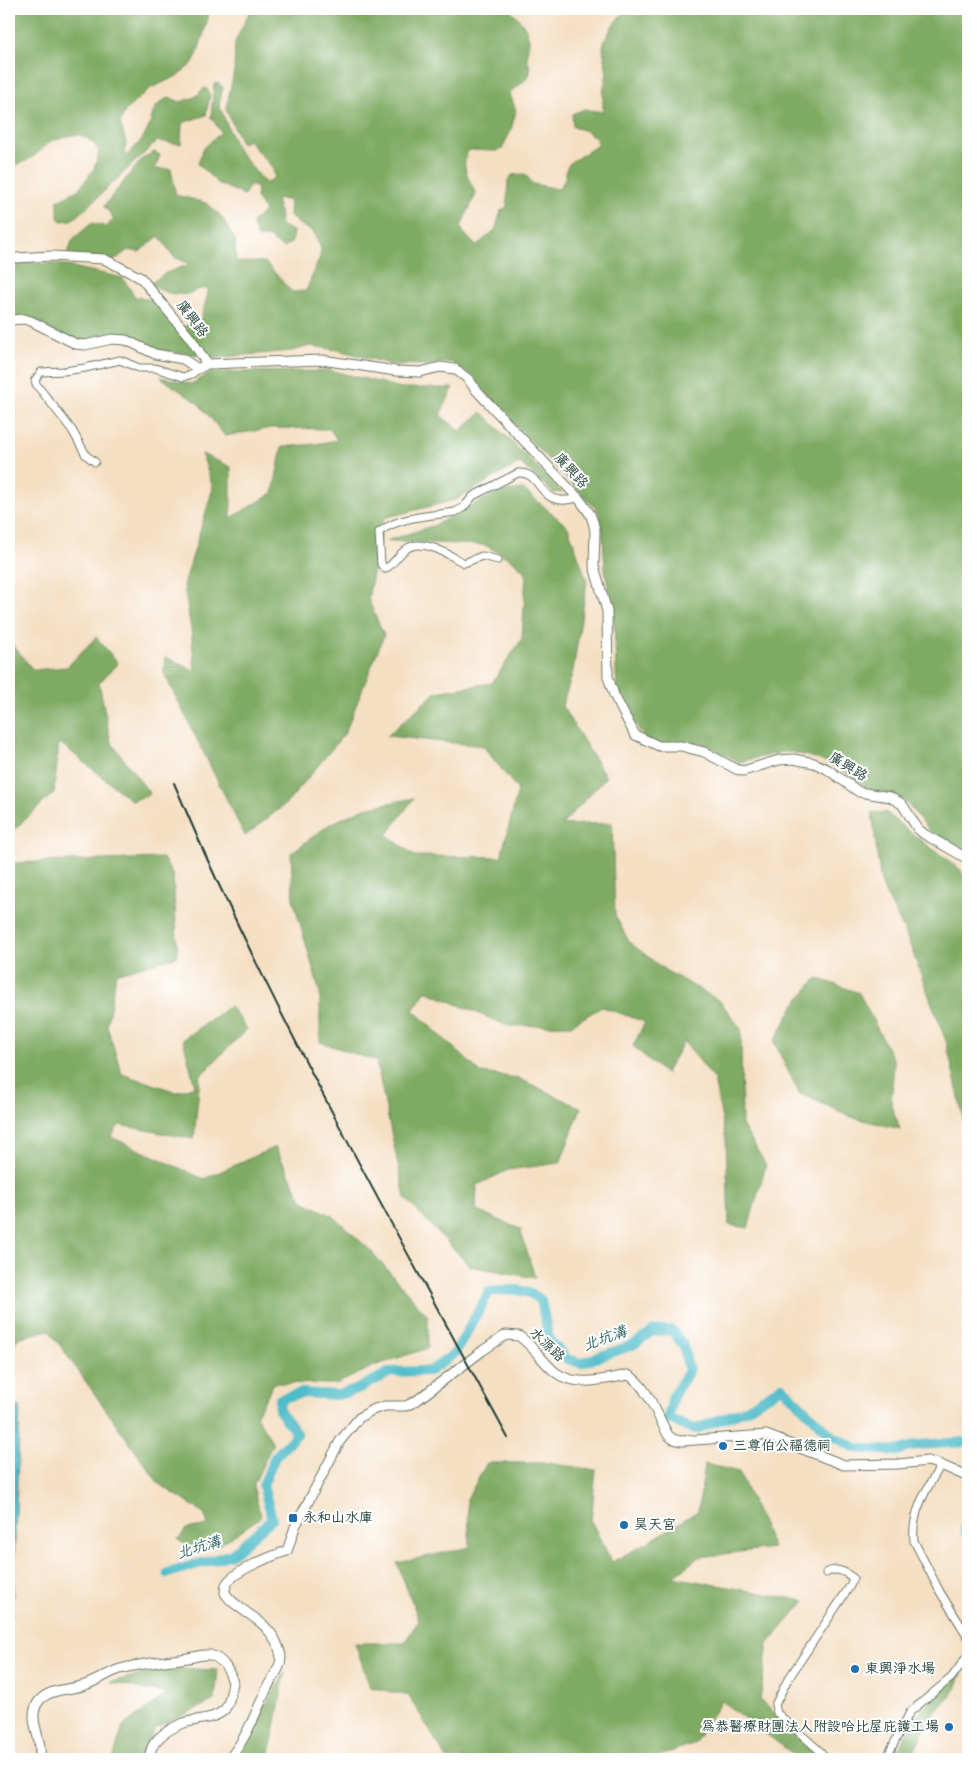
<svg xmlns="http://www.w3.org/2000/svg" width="977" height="1768" viewBox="0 0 977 1768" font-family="Kalam,'LXGW WenKai TC',sans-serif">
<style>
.forest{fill:#7eaa62;stroke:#4e744b}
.water{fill:#4ebbc9;stroke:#367c7e}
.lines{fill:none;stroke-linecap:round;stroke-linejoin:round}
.river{stroke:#4ebbc9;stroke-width:10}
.minor-casing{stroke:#6a7666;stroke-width:9}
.tertiary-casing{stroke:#6a7666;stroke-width:11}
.minor{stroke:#fff;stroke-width:7}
.tertiary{stroke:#fff;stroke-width:9}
.rail{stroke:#1f3d34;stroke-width:2}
.poi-dot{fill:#1f6fb2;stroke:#fff;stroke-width:2}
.labels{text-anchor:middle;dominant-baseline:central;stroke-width:4;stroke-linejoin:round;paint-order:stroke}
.street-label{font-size:14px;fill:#1f3d34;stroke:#fff}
.poi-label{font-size:14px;fill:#1f3d34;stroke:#fff;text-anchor:start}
.water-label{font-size:15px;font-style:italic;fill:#2d6361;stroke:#fff}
</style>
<rect width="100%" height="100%" fill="#fff"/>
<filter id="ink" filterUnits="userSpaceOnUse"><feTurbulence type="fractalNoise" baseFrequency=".02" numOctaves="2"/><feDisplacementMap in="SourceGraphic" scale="10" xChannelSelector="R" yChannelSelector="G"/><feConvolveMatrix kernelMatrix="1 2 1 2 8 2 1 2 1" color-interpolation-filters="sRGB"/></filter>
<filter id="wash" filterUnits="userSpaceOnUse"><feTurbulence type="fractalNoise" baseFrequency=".0096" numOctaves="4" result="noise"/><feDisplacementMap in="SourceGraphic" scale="20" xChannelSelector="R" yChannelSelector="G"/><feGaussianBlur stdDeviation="1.12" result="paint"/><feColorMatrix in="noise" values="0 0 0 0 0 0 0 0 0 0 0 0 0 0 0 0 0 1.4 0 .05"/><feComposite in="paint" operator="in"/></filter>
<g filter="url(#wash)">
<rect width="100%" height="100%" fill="#f5dfc3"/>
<g class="forest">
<path d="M9,9h201l-2,10 -11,36 -5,9 -15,12 -28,13 -24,22 -5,12 6,19 -2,13h3c7,-7 15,-14 20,-24 9,-18 1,-22 22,-34l11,5 15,-5 9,-9 3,1 3,6 -4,20 -24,8 -1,21 -24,-3 -78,74 -8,5 -10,1 -3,-3v-18l20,-10 16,-21 5,-17c-5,-12 -18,-20 -31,-16 -6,2 -9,4 -16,4 -12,12 -26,25 -43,25z"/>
<path d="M251,9h257c11,8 20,18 21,32 0,6 -3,11 -2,16 1,6 4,10 3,16 -3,8 -14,14 -20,20l6,18 -5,19 -9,19 -6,2 -27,-1c-10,15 0,29 7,44l-15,32 2,6 13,14 19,-16 6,-19 6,-4 1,-27 4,-5 13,-1 8,10 26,5 6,-10 2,-12 4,-5 27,-17 -2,-7 -10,-7 -13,-4 -1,-13 12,-5 19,3v-19l4,-20 -4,-25 1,-6 9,-17 14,-16h341v847l-32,-18 -33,-39 -32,-9 -30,-21 -26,-11 -28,-7 -48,11 -37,-19 -14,-2 -33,5 -11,-8 -27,-46 -3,-70 -9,-52 -3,-46 -4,-13 -115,-120 -9,-14 -24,-15 -23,3 -37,-1 -52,-14 -28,-4 -18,5 -79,7 -26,-5 -33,-2 -10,-8 -19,-8 -37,6 -18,-1 -61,-24v-54l50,2 64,14 12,19 27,5 17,27 22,-10 8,-30c-11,-2 -13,3 -22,5 -14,2 -27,-3 -38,-10l17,-11 24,-9 -16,-7 -15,-21 -20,16 -11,-2 -16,12 -46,-6 7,-17 19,-16 14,4 8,-8 -10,-13 38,-47 12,-7 6,3 -5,14h16l5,26 30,8 15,13 14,24 1,22h29l27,30 14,-1 14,-34 1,-9 -8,-16 -17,-10 -7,-8 1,-13 -14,-3 4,17v10l13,6 -1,11 -9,6 -15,-11h-11l-5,-15 13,-11 -9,-13 1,-10 -7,-3 -6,10 -27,-12 -19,-19 5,-15 18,-17 -10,-15 3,-33 4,-1 5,4 -4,18 18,44 28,34h3l7,-6c-3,-18 -19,-22 -25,-37l-9,3 -15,-34 8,-37 1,-30z"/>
<polygon points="333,371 402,388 453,388 440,415 460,431 482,412 562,492 553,493 520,463 455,500 384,518 368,599 384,635 345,733 288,802 245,836 164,673 165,657 195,671 192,637 184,585 213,488 202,454 231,467 231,518 273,493 282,447 316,444 337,440 330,429 271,428 225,436 199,404 160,377 191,384 213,372"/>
<polygon points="523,489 568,527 587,581 573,671 562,706 606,777 562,825 612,823 615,915 629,942 665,970 720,1001 741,1029 742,1125 766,1165 748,1228 729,1225 726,1140 714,1079 684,1041 665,1074 633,1046 645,1022 602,1007 571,1025 508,1026 426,991 413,1010 481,1073 518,1078 581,1108 560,1163 508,1170 477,1185 476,1210 520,1229 535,1278 470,1266 405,1198 376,1061 320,1042 320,993 293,899 291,853 330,824 365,808 414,798 387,835 415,856 501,857 518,790 483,746 387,736 436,692 492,683 522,639 526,573 512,560 485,545 386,541 435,525 498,492"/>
<polygon points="96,637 118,663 99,683 111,742 150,794 132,801 59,742 54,793 9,834 9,640 33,670 67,667"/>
<polygon points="872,812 887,813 911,833 960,869 968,885 968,1157 962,1111 946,1041 905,932 881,884"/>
<polygon points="163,858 173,876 178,956 116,974 107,1026 122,1074 177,1092 195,1086 183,1039 230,1006 247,1029 200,1076 194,1139 119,1125 111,1137 204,1179 275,1147 303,1201 333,1216 370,1250 428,1316 428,1348 377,1365 336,1384 274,1383 256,1416 273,1443 253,1486 261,1517 221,1544 195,1551 178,1540 186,1529 208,1525 204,1513 159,1484 49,1330 18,1338 9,1352 9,863"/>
<polygon points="817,978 859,993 894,1061 891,1105 900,1129 854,1118 799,1093 774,1042 795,1004"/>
<polygon points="487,1463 546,1463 596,1470 591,1521 612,1562 650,1541 698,1511 705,1464 739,1472 773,1548 699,1557 673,1577 805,1601 768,1644 760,1700 825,1759 800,1759 721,1701 695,1743 651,1759 447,1759 409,1696 370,1687 355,1643 404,1643 419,1620 397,1563 470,1547 467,1499"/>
<polygon points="171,1668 218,1670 215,1700 155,1728 141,1759 113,1759 123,1726 167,1694 110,1682"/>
<polygon points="963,1669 956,1689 929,1719 911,1759 894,1759 904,1738 923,1708"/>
<polygon points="285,1673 269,1759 232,1759"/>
</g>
<polygon class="water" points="20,1406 12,1616 9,1616 9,1410"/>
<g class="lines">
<g class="river">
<polyline points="968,1513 965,1530 968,1536"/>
<path d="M168,1573l64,-19 40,-35 -9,-34 12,-28 22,-23 -18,-24 1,-11 21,-6 37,2 18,-5 34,-18 40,-1 25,-18 34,-61c21,-3 34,-5 52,8l8,40 18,19 14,4 52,-18 20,-14 19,-1 11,15 6,26 -16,25 -5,22 14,7 14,4 49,-19 37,-23 49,48 25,13 41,3 20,-6 51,-3"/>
</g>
</g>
</g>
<g filter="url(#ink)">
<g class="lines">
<g class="minor-casing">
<g id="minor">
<polyline points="95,462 86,455 72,430 36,384 35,380 41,372 64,371 85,368 120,360 139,368 155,368 183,377 192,374 198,369"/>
<path d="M498,560l-16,-4 -18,7c-15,-8 -43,-27 -59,-13 -8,6 -11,14 -20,19l-4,-5 -2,-32c21,-16 51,-16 76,-20l8,-4 10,-12 45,-23c26,-2 18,37 60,25"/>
<path d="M941,1465c-14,23 -30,47 -27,76l26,51 28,45"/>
<path d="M825,1759l-4,-7 -44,-39 -2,-8 12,-24 63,-95 3,-8c-9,-7 -17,-11 -27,-5"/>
<polyline points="886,1759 910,1712 952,1677 968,1655"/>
</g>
</g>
<g class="tertiary-casing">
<g id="tertiary">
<polyline points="9,256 17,258 51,256 104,259 141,278 191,339 207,364"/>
<polyline points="9,320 24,319 31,321 76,344 85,345 112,339 126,340 155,354 183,359 198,369 207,364 322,360 396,371 420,372 440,367 455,369 468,379 477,391 580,500 590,514 593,522 595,531 594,566 607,611 608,677 614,695 635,735 659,746 681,746 704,752 736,769 743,771 779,760 793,759 814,763 827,769 859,792 890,797 902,804 918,829 924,834 968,859"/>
<path d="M39,1759c6,-19 -14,-40 0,-58 10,-13 33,-11 46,-16 12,-4 23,-12 35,-16 22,-6 45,-8 68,-11 7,-1 15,-4 22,-3 13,3 20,17 23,28 -2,8 -3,20 -8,26 -11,12 -30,9 -44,15 -14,6 -33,18 -31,35"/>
<path d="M229,1759c17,-20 27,-47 38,-71 4,-9 14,-19 14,-31 -1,-9 -7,-21 -13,-27 -12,-15 -33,-21 -43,-37 0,-3 0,-5 1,-8 5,-13 48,-30 61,-34l8,-24 45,-86 19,-23 13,-8 13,-4h21l10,-5 66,-50 24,-16 13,1c14,10 23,25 36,36 20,16 50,7 73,3 18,8 30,42 40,60l5,4 8,2 85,-6 78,30 54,-1 30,-3 13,4 27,12"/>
</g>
</g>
<use href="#minor" class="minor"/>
<use href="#tertiary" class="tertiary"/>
<path class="rail" d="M174,783c15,35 30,70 46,104 88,188 189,369 288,551"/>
</g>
</g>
<g class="poi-dot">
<circle cx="723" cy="1446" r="5"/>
<rect x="288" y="1513" width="10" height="10" rx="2.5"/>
<circle cx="624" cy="1525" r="5"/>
<circle cx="855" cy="1669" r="5"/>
<circle cx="949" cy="1727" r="5"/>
</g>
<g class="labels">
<g class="street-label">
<text transform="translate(192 319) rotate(53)">廣興路</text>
<text transform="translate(571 471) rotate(47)">廣興路</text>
<text transform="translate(848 767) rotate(31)">廣興路</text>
<text transform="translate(547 1345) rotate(43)">水源路</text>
</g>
<g class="poi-label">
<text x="733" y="1446">三尊伯公福德祠</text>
<text x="303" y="1518">永和山水庫</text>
<text x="634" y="1525">昊天宮</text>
<text x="865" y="1669">東興淨水場</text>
<text x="939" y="1727" text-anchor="end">為恭醫療財團法人附設哈比屋庇護工場</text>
</g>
<g class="water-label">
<text transform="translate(605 1339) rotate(-20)">北坑溝</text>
<text transform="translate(199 1548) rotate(-17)">北坑溝</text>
</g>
</g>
<rect width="977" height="1768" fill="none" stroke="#fff" stroke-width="30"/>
</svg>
